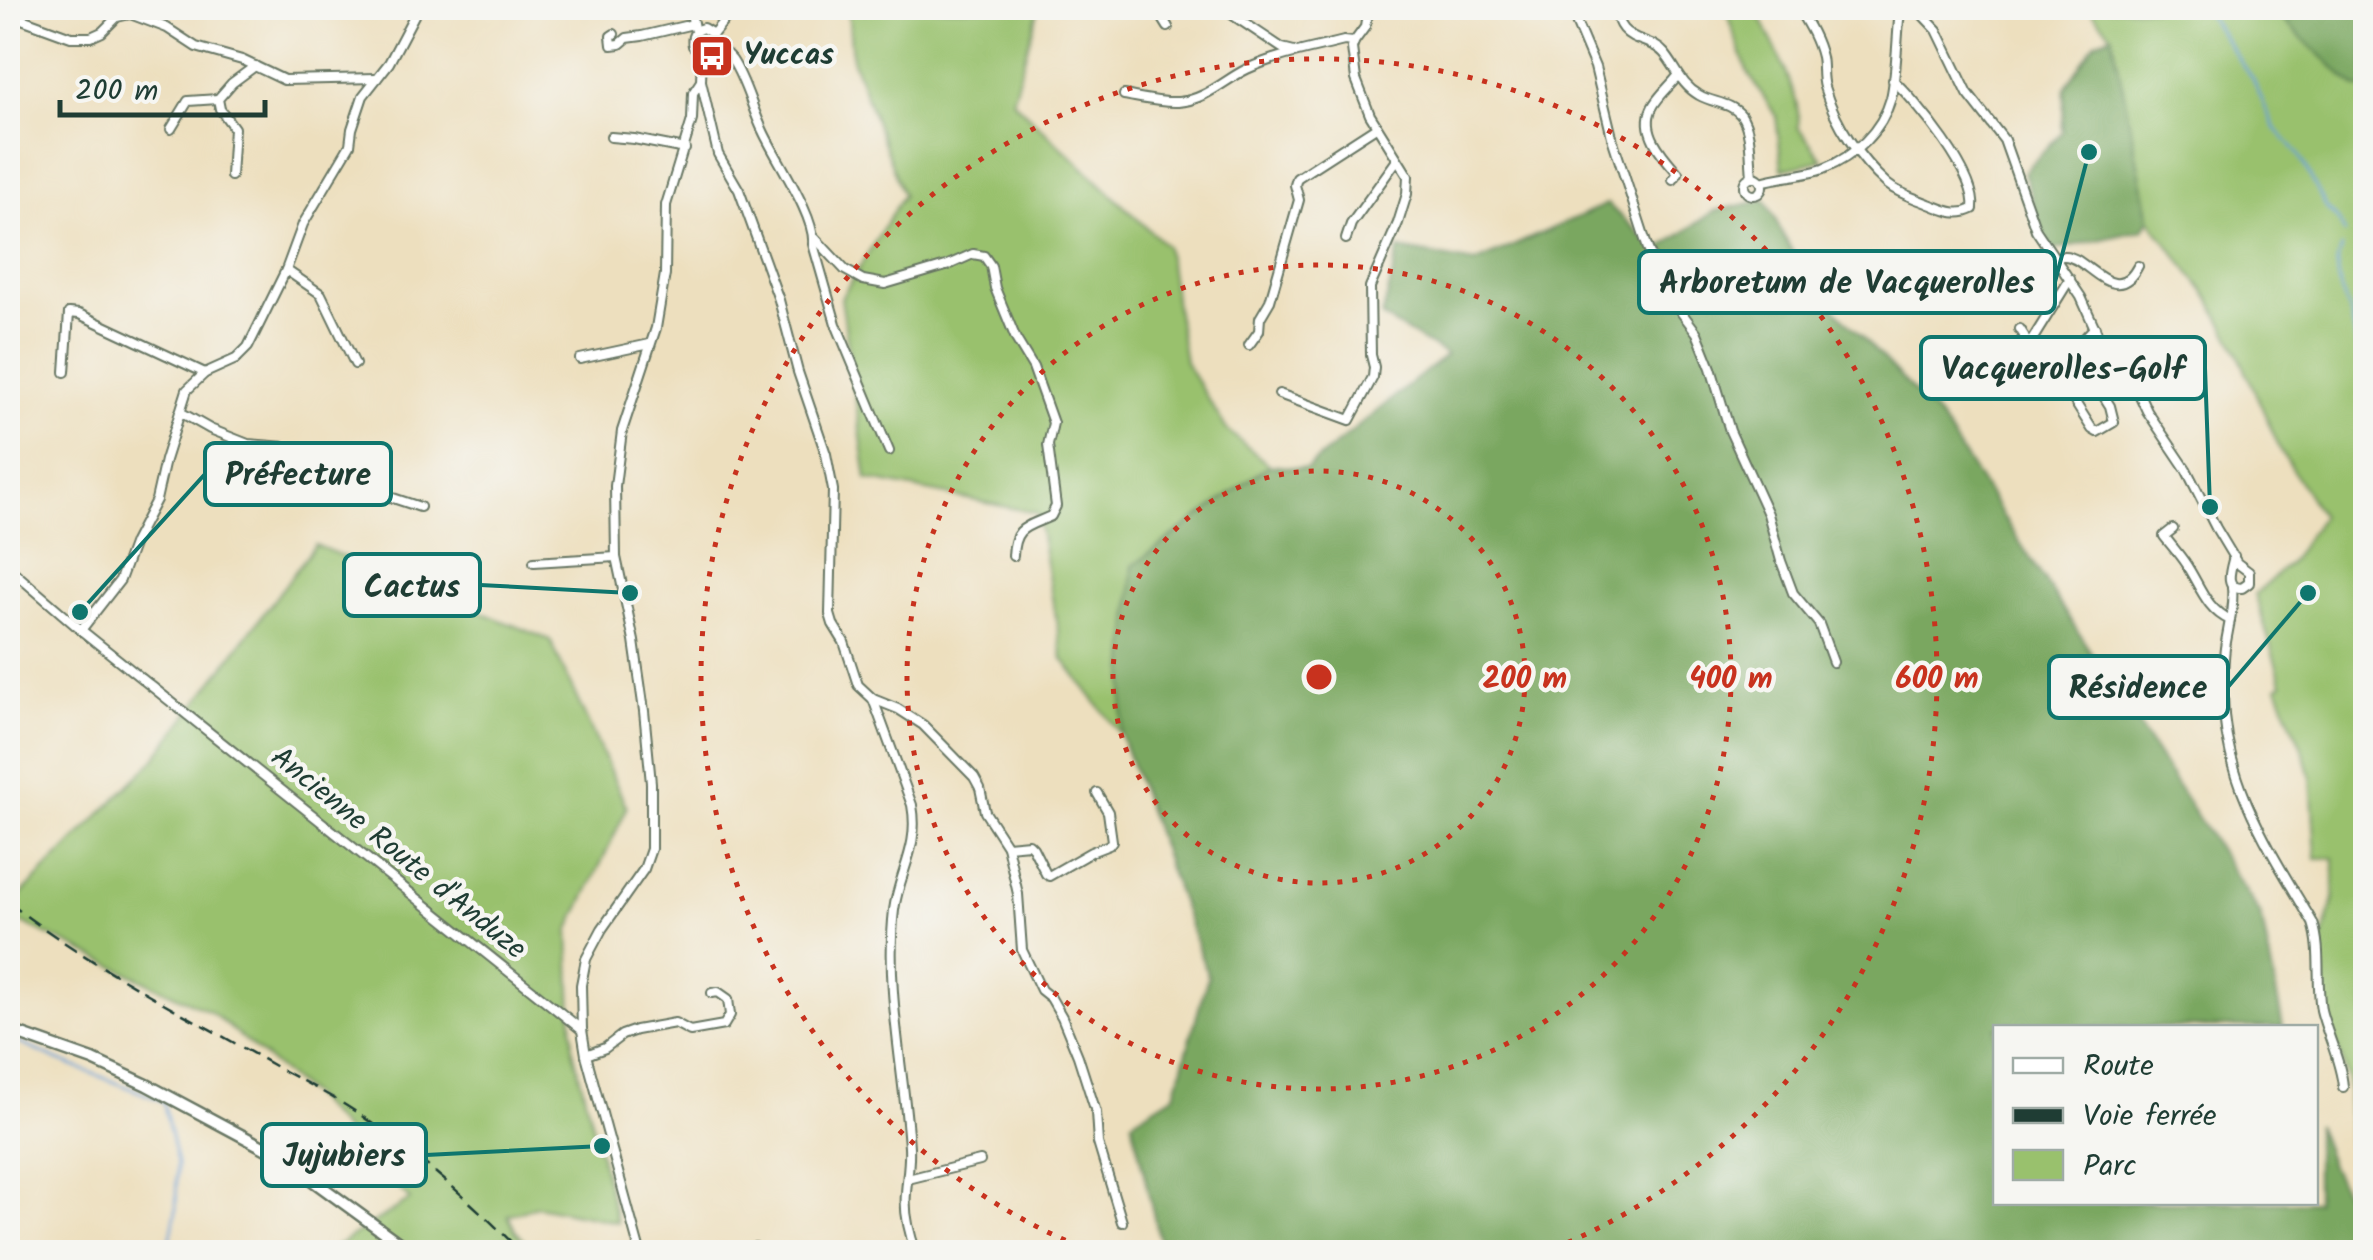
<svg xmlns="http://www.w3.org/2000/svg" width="2373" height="1260" viewBox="0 0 2373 1260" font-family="Kalam,sans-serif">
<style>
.green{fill:#99c16d;stroke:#5c7f50;stroke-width:2.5}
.forest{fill:#7aa760;stroke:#4c724a;stroke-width:2.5}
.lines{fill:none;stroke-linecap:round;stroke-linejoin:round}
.stream{stroke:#669fd5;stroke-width:2.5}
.minor-casing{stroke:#677664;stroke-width:12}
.major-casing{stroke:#677664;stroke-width:15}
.minor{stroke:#fff;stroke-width:8}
.major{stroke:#fff;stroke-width:10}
.rail{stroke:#1f3d34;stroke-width:2.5;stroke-dasharray:15 8;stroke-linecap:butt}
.ring{fill:none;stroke:#c8321e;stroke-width:5;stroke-dasharray:5 10}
.labels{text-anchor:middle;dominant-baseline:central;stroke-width:9;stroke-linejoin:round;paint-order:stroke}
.poi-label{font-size:30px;font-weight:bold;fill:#1f3d34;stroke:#f6f6f2;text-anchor:start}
.street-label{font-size:30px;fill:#1f3d34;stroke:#f6f6f2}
.centre{fill:#c8321e;stroke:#f6f6f2;stroke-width:5}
.ring-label{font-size:30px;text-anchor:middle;font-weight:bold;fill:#c8321e;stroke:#f6f6f2;stroke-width:9;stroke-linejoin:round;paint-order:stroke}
.leader{fill:none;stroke:#0f766e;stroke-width:4}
.callout-dot{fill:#0f766e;stroke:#f6f6f2;stroke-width:4}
.callout{fill:#f6f6f2;stroke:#0f766e;stroke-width:4}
.callout-label{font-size:32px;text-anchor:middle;font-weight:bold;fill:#1f3d34}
</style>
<rect width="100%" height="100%" fill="#f6f6f2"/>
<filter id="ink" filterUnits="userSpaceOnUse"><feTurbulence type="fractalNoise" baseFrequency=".01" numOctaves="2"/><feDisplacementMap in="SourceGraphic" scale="20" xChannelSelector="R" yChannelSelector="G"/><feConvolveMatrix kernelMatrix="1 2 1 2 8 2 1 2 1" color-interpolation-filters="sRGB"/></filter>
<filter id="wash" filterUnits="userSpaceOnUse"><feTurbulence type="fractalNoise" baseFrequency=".0048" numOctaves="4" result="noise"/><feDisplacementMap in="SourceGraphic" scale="40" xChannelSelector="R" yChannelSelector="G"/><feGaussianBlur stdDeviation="2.25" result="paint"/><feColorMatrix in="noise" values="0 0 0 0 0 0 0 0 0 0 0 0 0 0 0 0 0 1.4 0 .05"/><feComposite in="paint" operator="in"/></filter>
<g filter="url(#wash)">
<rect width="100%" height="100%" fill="#eddfbe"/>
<g class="green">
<polygon points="848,8 1039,8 1012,100 1166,246 1185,362 1227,430 1269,465 1134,566 1121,735 1063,659 1037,513 867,479 841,298 903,195 852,59"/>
<path d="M1725,8h31c12,27 48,90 42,119l25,33 -41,9 -6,-53 -29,-45z"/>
<polygon points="2088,8 2273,8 2275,12 2355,87 2365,90 2366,1198 2355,1202 2349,1202 2346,1193 2350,1176 2348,1078 2327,1019 2323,997 2321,958 2323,938 2334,898 2334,858 2316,858 2311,777 2303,750 2277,687 2282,684 2255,594 2290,563 2321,516 2281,451 2233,342 2211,301 2149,219 2112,35"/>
<polygon points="315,545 550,640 627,808 569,931 573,1050 617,1222 537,1206 508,1215 515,1230 534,1252 327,1252 410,1200 310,1095 211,1012 8,916 8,908 153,761"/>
</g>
<g class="forest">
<polygon points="2273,8 2365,8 2365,90 2355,87 2274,12"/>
<polygon points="2112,35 2149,219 2143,230 2053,250 2041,232 2024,172 2062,132 2065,88 2096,41"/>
<polygon points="1765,200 1806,278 1940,419 2261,915 2283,1027 1996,1028 1996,1202 2316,1202 2316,1125 2332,1168 2349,1201 2355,1202 2365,1198 2365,1252 1162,1252 1132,1121 1175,1094 1208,976 1121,735 1133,566 1269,465 1306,469 1446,355 1382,317 1399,249 1475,263 1607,204 1658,250 1715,211"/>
</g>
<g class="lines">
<g class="stream">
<polyline points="2208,15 2254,82 2274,127 2298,153 2327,209 2338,220 2345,233"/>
<path d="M2341,248c-11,30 2,43 10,69 5,19 3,28 15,45"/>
<polyline points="8,1038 58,1060 163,1101 177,1163 176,1210 168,1252"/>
</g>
</g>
</g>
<g filter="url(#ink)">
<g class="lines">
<g class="minor-casing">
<g id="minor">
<polyline points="690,8 694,28"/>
<polyline points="1159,8 1160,14 1168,27"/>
<polyline points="1222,8 1282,48 1294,51"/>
<polyline points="1573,8 1576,22 1595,67 1613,141 1648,249 1666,292 1697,333 1711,368 1730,431 1768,514 1781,561 1793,593 1819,624 1833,662"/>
<path d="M1615,8c1,7 3,15 8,21 11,13 30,11 41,24 13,15 16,31 35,42 13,8 31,7 42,20 11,16 9,43 11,62"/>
<path d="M1798,8c9,15 19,31 23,49 2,10 0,20 3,30 11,36 35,72 63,97 12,10 28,14 42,20 16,6 28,13 44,5 5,-33 -56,-107 -80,-129"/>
<path d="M1916,8l21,22 31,64 36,46 32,90 45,67 21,47 33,41 12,26 39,58 30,59 21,35 12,9v11l-7,5c-19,0 -11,-19 -8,-32"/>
<polyline points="8,14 71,37 91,37 102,32 117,17 130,14 167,28 196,47 242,60 284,80 377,78"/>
<polyline points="614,34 611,36 612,45 620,44 627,38 642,36 693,24"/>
<polyline points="713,34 734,8"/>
<path d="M715,44c5,5 12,10 17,16 14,21 20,49 31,71 12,27 53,86 50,113l23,80 53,127"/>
<path d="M702,52l-9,-6c-2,-9 1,-16 10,-18l10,6"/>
<path d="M701,81l17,73 21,36 40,110 19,72 28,82 7,36 -3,124 3,10 11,18 14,43 15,14 39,106c8,42 -13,67 -18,105 -9,78 10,159 15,237 1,16 -2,30 -3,46 -2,20 3,40 10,59"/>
<path d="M1124,95c17,3 37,8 54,7 28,-2 46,-22 69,-33 30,-14 65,-20 97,-28l10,1"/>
<polyline points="171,129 188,101 218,99"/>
<polyline points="611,137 634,139 685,149"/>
<polyline points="231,176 234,128 220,109 218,99 232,83 255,66"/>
<circle cx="1753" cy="186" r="9"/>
<path d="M1673,180l5,-7c-14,-16 -38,-41 -26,-65 5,-11 18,-22 26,-32"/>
<path d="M1761,182c20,-6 42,-6 62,-13 31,-12 59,-38 68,-71 5,-21 6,-56 8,-78l4,-12"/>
<path d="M815,238l30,32 18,10 22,4 61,-18 27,-12 11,2 7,10 4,22 21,51 17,28 20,56 -5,22 8,61 -5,10c-24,11 -37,10 -38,40"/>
<polyline points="1346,239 1351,224 1397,160"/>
<path d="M2055,259c3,-1 5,-3 8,-3 22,-3 52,55 75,10"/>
<polyline points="286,270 321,294 355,364"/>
<polyline points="2019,329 2029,345 2070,279"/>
<polyline points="1249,345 1259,331 1260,318 1270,301 1299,200 1295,185 1297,178 1376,127"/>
<path d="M2075,351l35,55 4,16 -17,10 -5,-3 -33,-52c7,-18 22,-36 36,-50"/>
<polyline points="580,359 650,344"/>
<polyline points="65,372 69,313 79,314 205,373"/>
<polyline points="1279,394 1350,420 1373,377 1374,367 1371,355 1370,287 1398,223 1407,194 1408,176 1370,115 1356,79 1352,48 1354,42 1365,27 1368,8"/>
<polyline points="180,412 210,429 248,444 298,448 366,489 420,507"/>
<path d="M2173,529l-9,7c7,9 15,18 21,27 14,20 21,47 45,57"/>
<polyline points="534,562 616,557"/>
<polyline points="8,567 81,630 582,1030"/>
<path d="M2232,587c2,21 -4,41 -7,61 -2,16 -2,31 -2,47 1,88 47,155 90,228 9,27 3,58 8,87 6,25 20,51 22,77"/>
<polyline points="81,630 120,580 134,542 156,500 165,460 187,390 205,373 236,359 248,347 286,270 303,224 350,145 352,129 363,96 389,63 418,8"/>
<polyline points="873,699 898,709 923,725 974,777 980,788 985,812 1007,846 1018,894 1022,950 1041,990 1051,998 1062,1017 1078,1056 1096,1112 1098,1143 1122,1222"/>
<polyline points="1007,846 1029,844 1033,848 1046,874 1049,876 1091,852 1109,845 1112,841 1108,812 1097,793"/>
<polyline points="586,1055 605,1048 622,1035 636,1030 675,1023 690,1031 724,1025 730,1015 728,999 718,992 712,993"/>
<polyline points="908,1179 980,1161"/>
<polyline points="755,1247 756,1252"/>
<polyline points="640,1252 586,1055 582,1030 581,985 586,959 602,929 644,869 651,849 651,783 644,711 634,641 616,557 615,486 622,431 656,328 665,274 666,205 692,120 693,93 701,81 702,52"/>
</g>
</g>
<g class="major-casing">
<polyline id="major" points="8,1030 93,1060 147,1085 278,1155 411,1252"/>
</g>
<use href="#minor" class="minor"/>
<use href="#major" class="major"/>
<path class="rail" d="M8,902c83,65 181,114 272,167 24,13 50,26 73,41 60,41 118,90 168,142"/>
</g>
</g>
<g class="ring">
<circle cx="1319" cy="677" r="206"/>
<circle cx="1319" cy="677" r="412"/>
<path d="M1093 1252A618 618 0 1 1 1545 1252"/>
</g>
<defs>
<g id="bus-square" transform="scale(2.25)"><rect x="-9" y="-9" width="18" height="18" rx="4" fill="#c8321e" stroke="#f6f6f2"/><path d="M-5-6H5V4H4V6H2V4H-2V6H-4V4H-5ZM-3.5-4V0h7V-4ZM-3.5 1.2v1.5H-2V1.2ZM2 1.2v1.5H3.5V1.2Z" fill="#fff"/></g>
</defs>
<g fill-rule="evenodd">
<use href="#bus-square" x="712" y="56"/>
</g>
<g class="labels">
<g class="poi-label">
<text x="744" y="56">Yuccas</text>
</g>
<g class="street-label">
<text transform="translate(398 854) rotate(39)">Ancienne Route d'Anduze</text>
</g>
</g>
<circle cx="1319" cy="677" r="15" class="centre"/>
<g class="ring-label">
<text x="1525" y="688">200 m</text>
<text x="1731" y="688">400 m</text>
<text x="1937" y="688">600 m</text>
</g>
<path class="leader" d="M2089 152L2055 282M2210 507L2205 368M80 612L205 474M630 593L480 585M2308 593L2228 687M602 1146L426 1155"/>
<g class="callout-dot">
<circle cx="2089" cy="152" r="10"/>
<circle cx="2210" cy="507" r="10"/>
<circle cx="80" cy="612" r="10"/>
<circle cx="630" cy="593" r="10"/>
<circle cx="2308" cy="593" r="10"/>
<circle cx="602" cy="1146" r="10"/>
</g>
<g class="callout">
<rect x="1639" y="251" width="416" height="62" rx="10"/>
<rect x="1921" y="337" width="284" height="62" rx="10"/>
<rect x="205" y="443" width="186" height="62" rx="10"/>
<rect x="344" y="554" width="136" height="62" rx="10"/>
<rect x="2049" y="656" width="179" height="62" rx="10"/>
<rect x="262" y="1124" width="164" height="62" rx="10"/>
</g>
<g class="callout-label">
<text x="1847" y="293">Arboretum de Vacquerolles</text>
<text x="2063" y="379">Vacquerolles-Golf</text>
<text x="298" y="485">Préfecture</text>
<text x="412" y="597">Cactus</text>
<text x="2138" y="698">Résidence</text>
<text x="344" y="1166">Jujubiers</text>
</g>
<rect width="2373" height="1260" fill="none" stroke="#f6f6f2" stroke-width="40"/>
<rect x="1993" y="1025" width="325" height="180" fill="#f6f6f2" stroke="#a0aca6" stroke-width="2.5"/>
<rect x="2013" y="1058" width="50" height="15" fill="#ffffff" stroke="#a0aca6" stroke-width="2.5"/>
<text x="2083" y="1075" font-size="30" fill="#1f3d34">Route</text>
<rect x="2013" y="1108" width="50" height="15" fill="#1f3d34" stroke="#a0aca6" stroke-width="2.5"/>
<text x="2083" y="1125" font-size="30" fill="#1f3d34">Voie ferrée</text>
<rect x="2013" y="1150" width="50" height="30" fill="#99c16d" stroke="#a0aca6" stroke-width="2.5"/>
<text x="2083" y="1175" font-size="30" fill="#1f3d34">Parc</text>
<path d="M60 100v15h205v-15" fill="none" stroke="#1f3d34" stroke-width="5"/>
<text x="75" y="100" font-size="30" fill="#1f3d34" stroke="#f6f6f2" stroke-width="8" paint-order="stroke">200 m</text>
</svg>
